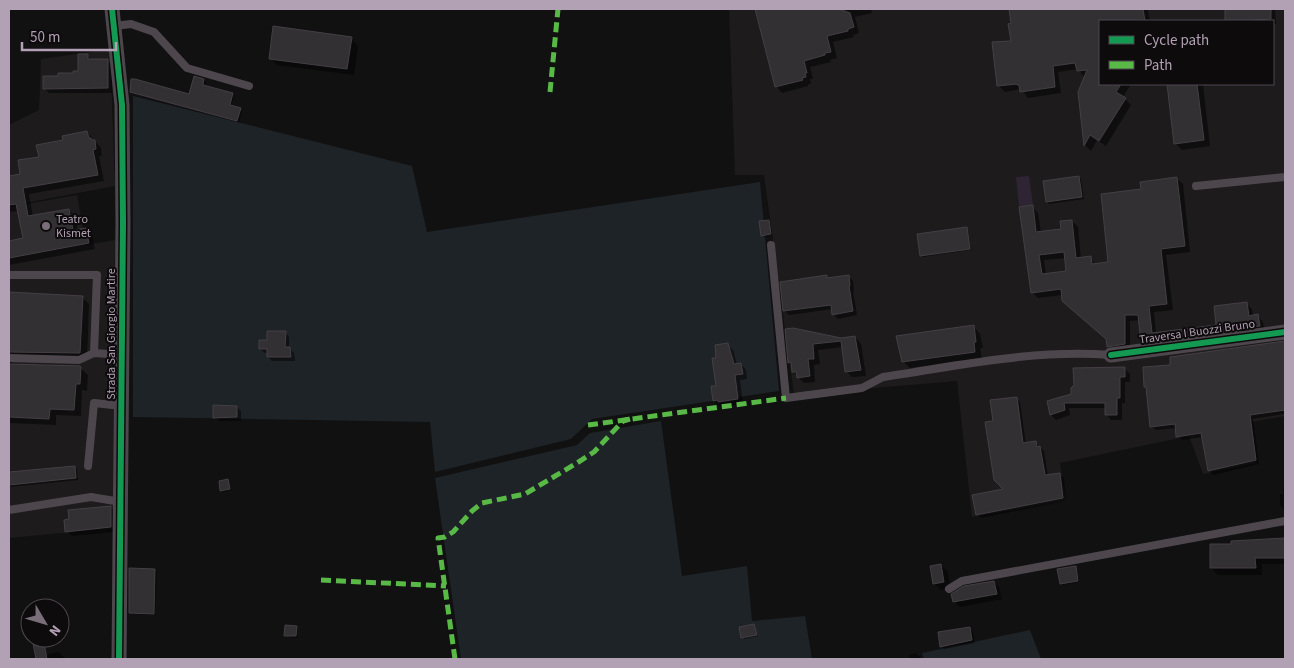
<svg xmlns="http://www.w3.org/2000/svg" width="1294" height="668" viewBox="0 0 1294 668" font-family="'Source Sans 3',sans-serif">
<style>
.built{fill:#1d1b1c;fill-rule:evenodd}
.green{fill:#1e2327}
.water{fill:#2e2433}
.shadow{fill:#0007;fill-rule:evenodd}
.building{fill:#323032;stroke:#443f45;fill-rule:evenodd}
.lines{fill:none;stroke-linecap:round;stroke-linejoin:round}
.service{stroke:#4d474d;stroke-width:8}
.minor{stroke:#4d474d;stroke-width:15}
.quiet{stroke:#58b947;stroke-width:5;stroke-dasharray:10 5;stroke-linecap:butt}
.cycleway-casing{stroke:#0d0b0c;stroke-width:9}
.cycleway{stroke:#139951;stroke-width:6}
.poi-dot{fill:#7a6e7b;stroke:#0d0b0c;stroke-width:2}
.labels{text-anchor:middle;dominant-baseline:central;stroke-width:4;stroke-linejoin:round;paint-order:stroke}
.poi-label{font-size:12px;fill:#b2a0b4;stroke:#0d0b0c;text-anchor:start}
.street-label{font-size:12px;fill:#b2a0b4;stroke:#0d0b0c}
</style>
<rect width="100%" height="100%" fill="#111"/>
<g class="built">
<path d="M729,9h556v407l-33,6 4,41 -53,11 -14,-38 -129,27 6,38 -94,16 -15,-136 -163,14 -30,-220h-29zM1100,21h173v63h-173z"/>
<polygon points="110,49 115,186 9,206 9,125 39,110 41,59"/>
<polygon points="77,195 86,245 115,240 113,369 114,528 9,538 9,207"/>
</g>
<g class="green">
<polygon points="133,96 412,166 427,232 760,182 779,391 592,419 571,439 435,472 430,422 133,417"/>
<polygon points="661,421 682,576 747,566 752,621 805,616 812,659 461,659 435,478 577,445 590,433"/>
<polygon points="1030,630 1041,659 924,659 922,653"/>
</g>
<polygon class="water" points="1029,176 1033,205 1019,207 1016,177"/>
<g class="shadow">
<polygon points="757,9 871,9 872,13 855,17 859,33 853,35 854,37 833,42 837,58 830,60 831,62 810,67 813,79 810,79 811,84 808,84 808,86 782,93 776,86"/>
<polygon points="1010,9 1148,9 1150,21 1100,21 1100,84 1131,84 1123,97 1131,105 1106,146 1097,140 1091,151 1085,145 1079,92 1085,78 1078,69 1058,72 1061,93 1028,98 1021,89 1005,92 999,86 1012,42"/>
<polygon points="1226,9 1275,9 1276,24 1273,24 1273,21 1227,21"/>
<polygon points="351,39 358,46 354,75 277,65 270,58"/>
<polygon points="87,55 92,60 107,60 112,65 112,93 49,93 44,88 79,72"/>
<polygon points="204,80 206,82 205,86 234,96 231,107 242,111 239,122 133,93 131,91 190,96"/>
<polygon points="1168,84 1203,84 1210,146 1182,150 1175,143"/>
<polygon points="87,132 101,148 102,156 99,156 104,181 29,194 33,217 69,210 75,217 78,230 85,229 92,236 95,249 9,265 9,242 24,239 19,211 9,212 9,177 21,175 41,158 64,141"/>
<polygon points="1079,177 1081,179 1084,199 1049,204 1047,202"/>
<path d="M1177,179l6,5 7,68 -24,3 7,55 -19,2 2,22 62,-8 28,-23 6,6 1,7h5l5,6 2,9 -117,16 -6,-6 -2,-21 -10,1v28l-16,3 -6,-6 -1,-7 -44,-44 -25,3 -6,-6 1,-85 5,6 3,20 22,-3 9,-9 6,6 3,32 9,-1 6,6 14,-1 32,-73zM1066,258l1,14 -21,3 -2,-15z"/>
<polygon points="768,221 770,223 772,235 764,237 762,235"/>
<polygon points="966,228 968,230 971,250 923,257 921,255"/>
<polygon points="826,276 829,279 848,276 853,281 854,291 853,291 857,315 838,319 833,314 833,309 789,315 784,310"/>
<polygon points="9,293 82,297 89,304 87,360 13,360 10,365 79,367 88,375 87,391 82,390 81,416 56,415 56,425 9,423"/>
<polygon points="974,327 980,334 983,348 980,348 982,358 910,368 903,361"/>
<polygon points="786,330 841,339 855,337 861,344 866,376 852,377 846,371 843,347 818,350 820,364 814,365 815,382 804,383 793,372 792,365 789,362"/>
<polygon points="285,332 289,337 289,348 294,353 295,361 272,361 268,357 268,353 265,353 260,349 268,341"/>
<polygon points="1285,342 1285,414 1253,419 1259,464 1213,475 1209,470 1203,437 1182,440 1178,436 1177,428 1156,430 1151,426 1172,366 1171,358"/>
<polygon points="727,345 733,350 737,365 741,364 746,370 747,379 740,380 743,404 724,407 719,406 714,400 717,387 718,359"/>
<polygon points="1125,369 1130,374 1130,382 1125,382 1125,403 1122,403 1122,420 1111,420 1106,414 1106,408 1069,408 1070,415 1056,420 1051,415 1048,402 1072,395"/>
<polygon points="1016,398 1020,402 1026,444 1036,443 1044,451 1048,476 1060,474 1064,478 1066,501 981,518 977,514 1005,490 995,422"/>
<polygon points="237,407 241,411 241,421 219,421 215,417"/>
<polygon points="75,467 77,469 78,480 9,487 9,474"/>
<polygon points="1284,479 1285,479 1285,510 1280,505 1280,494 1283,494"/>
<polygon points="228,480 231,490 223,492 222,490"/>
<polygon points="111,507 116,512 115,532 72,536 67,531"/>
<polygon points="1285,539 1285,564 1262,564 1262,575 1218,575 1211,568 1232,545 1232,542"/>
<polygon points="941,565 948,572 950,589 941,590 934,583"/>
<polygon points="1075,567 1077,569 1079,582 1063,585 1061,583"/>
<polygon points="155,570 157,572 155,615 132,614 130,612"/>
<polygon points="994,582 999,587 1002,599 960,607 954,601"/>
<polygon points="754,625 758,636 744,639 743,637"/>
<polygon points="296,627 298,629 297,638 288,637 286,635"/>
<polygon points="970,629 973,632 975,643 944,649 941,646"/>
<polygon points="58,652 66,659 47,659 46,655"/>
<polygon points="916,653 922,659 910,659 909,655"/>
</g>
<g class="building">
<polygon points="755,9 839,9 850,13 854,27 848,29 848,31 827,36 831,52 825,53 825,55 804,61 807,73 805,73 806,77 802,78 803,80 775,87"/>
<polygon points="1009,9 1143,9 1145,21 1100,21 1100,84 1121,84 1116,92 1126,98 1099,141 1090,135 1084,146 1078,92 1087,70 1077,71 1075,63 1053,66 1055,87 1020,92 1019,85 1017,85 1017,84 997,86 992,42 1011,41 1008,24 1011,23"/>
<polygon points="1225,9 1271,9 1271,19 1253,20 1253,21 1225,21"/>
<polygon points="273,26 352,37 347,69 269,59"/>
<polygon points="78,54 88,54 88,59 108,59 108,88 43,89 43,76 58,76 58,73 73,73 73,71 78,71"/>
<polygon points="194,76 204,79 203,85 233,93 230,105 241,108 237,121 130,92 131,79 135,79 189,94"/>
<polygon points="1167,84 1197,84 1204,140 1174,144"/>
<polygon points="87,131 89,138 91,138 92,140 95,140 96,149 93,150 98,175 23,188 28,216 69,209 73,230 86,228 89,243 9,258 9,241 23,238 16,204 9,205 9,176 20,174 18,160 39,157 36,145 63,140 62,136"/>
<polygon points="1079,176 1082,197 1046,202 1043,181"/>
<path d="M1177,177l8,69 -24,3 6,55 -18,2 3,27 64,-8 -2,-19 33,-4 2,14 9,-2 2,12 -119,16 -3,-27h-13v29l-18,3 -1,-8 -44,-38 -1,-12 -30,4 -12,-86 14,-2 3,27 25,-3 -1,-8 12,-1 4,38 15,-2 1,8 16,-2 -7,-68 40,-5 -1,-7zM1064,252l2,19 -24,3 -3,-19z"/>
<polygon points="769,220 771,234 761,236 759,221"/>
<polygon points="967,227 970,249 920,256 917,234"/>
<polygon points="827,275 827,278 849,275 850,286 849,286 853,311 832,315 831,305 783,311 780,282"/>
<polygon points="9,292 83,296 80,353 9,352"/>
<polygon points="974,325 976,342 974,342 975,352 902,362 896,336"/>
<polygon points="793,328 841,338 855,336 861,370 845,372 841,341 813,344 814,359 808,359 810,376 797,378 796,372 792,372 791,362 788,363 785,329"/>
<polygon points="267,331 286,331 285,347 290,347 291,357 267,357 267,349 259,349 259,340 267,340"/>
<polygon points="1285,341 1285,410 1250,415 1256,460 1208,471 1201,433 1176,437 1175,424 1150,427 1146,387 1144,387 1143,367 1170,365 1170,357"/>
<polygon points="728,343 734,364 741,363 743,374 735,375 738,399 718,402 718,400 713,401 711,386 716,386 712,358 716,358 715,345"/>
<polygon points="9,364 80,366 81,367 80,384 76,384 74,410 50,409 49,419 9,417"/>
<polygon points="1125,367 1125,377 1120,377 1120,398 1117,398 1117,415 1105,415 1105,403 1064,403 1065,410 1050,415 1047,401 1071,394 1071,388 1074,385 1073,368"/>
<polygon points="1017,397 1023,443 1036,441 1037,447 1040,446 1045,475 1060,473 1063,498 976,515 972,495 1003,489 994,480 985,422 993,421 990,400"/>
<polygon points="213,405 237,406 237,417 213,418"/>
<polygon points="75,466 76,478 9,485 9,472"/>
<polygon points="228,479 230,489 220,491 219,481"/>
<polygon points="111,506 111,527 65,532 64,520 69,519 68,510"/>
<polygon points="1285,538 1285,558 1255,558 1256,568 1210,568 1210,544 1231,544 1231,541"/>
<polygon points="941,564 944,582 933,584 930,566"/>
<polygon points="1076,566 1078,581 1060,584 1057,569"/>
<polygon points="129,568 155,569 154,614 129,613"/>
<polygon points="994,581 997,594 953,602 951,594 964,586"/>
<polygon points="754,624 757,635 741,638 739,627"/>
<polygon points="285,625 297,626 296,636 284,636"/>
<polygon points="970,627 972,640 940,647 938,632"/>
<polygon points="32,638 43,638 47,659 36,659"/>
</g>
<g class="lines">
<g class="service">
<polyline points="114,26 131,24 154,32 187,68 249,86"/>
<polyline points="1196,186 1285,177"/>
<path d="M771,245l15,153 76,-10 21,-11c74,-11 152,-28 228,-22"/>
<polyline points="9,275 97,275 94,353"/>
<polyline points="9,358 79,360 94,353 122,355"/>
<polyline points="88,466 94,403 122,406"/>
<polyline points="9,510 91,497 121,502"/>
<polyline points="949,589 962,581 1285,521"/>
</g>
<g class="minor">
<polyline points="112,9 122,105 123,223 119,659"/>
<polyline points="1111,355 1285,332"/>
</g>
<g class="quiet">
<polyline points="550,92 558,9"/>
<polyline points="588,425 786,398"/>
<polyline points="321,580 446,586"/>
<polyline points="455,659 438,538 445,537 453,532 472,511 482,503 525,494 577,463 594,452 623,421 630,419"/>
</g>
<g class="cycleway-casing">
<g id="cycleway">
<polyline points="112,9 122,105 123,223 119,659"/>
<polyline points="1111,355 1285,332"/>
</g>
</g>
<use href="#cycleway" class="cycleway"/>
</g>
<circle class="poi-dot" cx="46" cy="226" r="5"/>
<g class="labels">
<g class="poi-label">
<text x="56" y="219">Teatro<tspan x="56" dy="14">Kismet</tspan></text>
</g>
<g class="street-label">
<text transform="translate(1197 332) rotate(-8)">Traversa I Buozzi Bruno</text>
<text transform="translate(111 334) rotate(-90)">Strada San Giorgio Martire</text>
</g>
</g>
<rect width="1294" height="668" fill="none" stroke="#b2a0b4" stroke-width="20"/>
<rect x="1099" y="20" width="175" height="65" fill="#0d0b0c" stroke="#4f474f"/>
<rect x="1109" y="36" width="25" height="8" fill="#139951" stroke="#4f474f"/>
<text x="1144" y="45" font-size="15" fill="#b2a0b4">Cycle path</text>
<rect x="1109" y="61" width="25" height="8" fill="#58b947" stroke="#4f474f"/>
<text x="1144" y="70" font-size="15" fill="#b2a0b4">Path</text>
<g transform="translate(45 623) rotate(128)"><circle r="24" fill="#0d0b0c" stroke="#4f474f"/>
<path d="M0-4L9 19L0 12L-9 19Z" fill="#7a6e7b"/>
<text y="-8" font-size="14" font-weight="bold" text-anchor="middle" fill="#b2a0b4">N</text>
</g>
<path d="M22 42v8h94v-8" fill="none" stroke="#b2a0b4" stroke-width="2.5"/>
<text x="30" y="42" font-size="15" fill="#b2a0b4" stroke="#0d0b0c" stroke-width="4" paint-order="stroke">50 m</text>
</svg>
